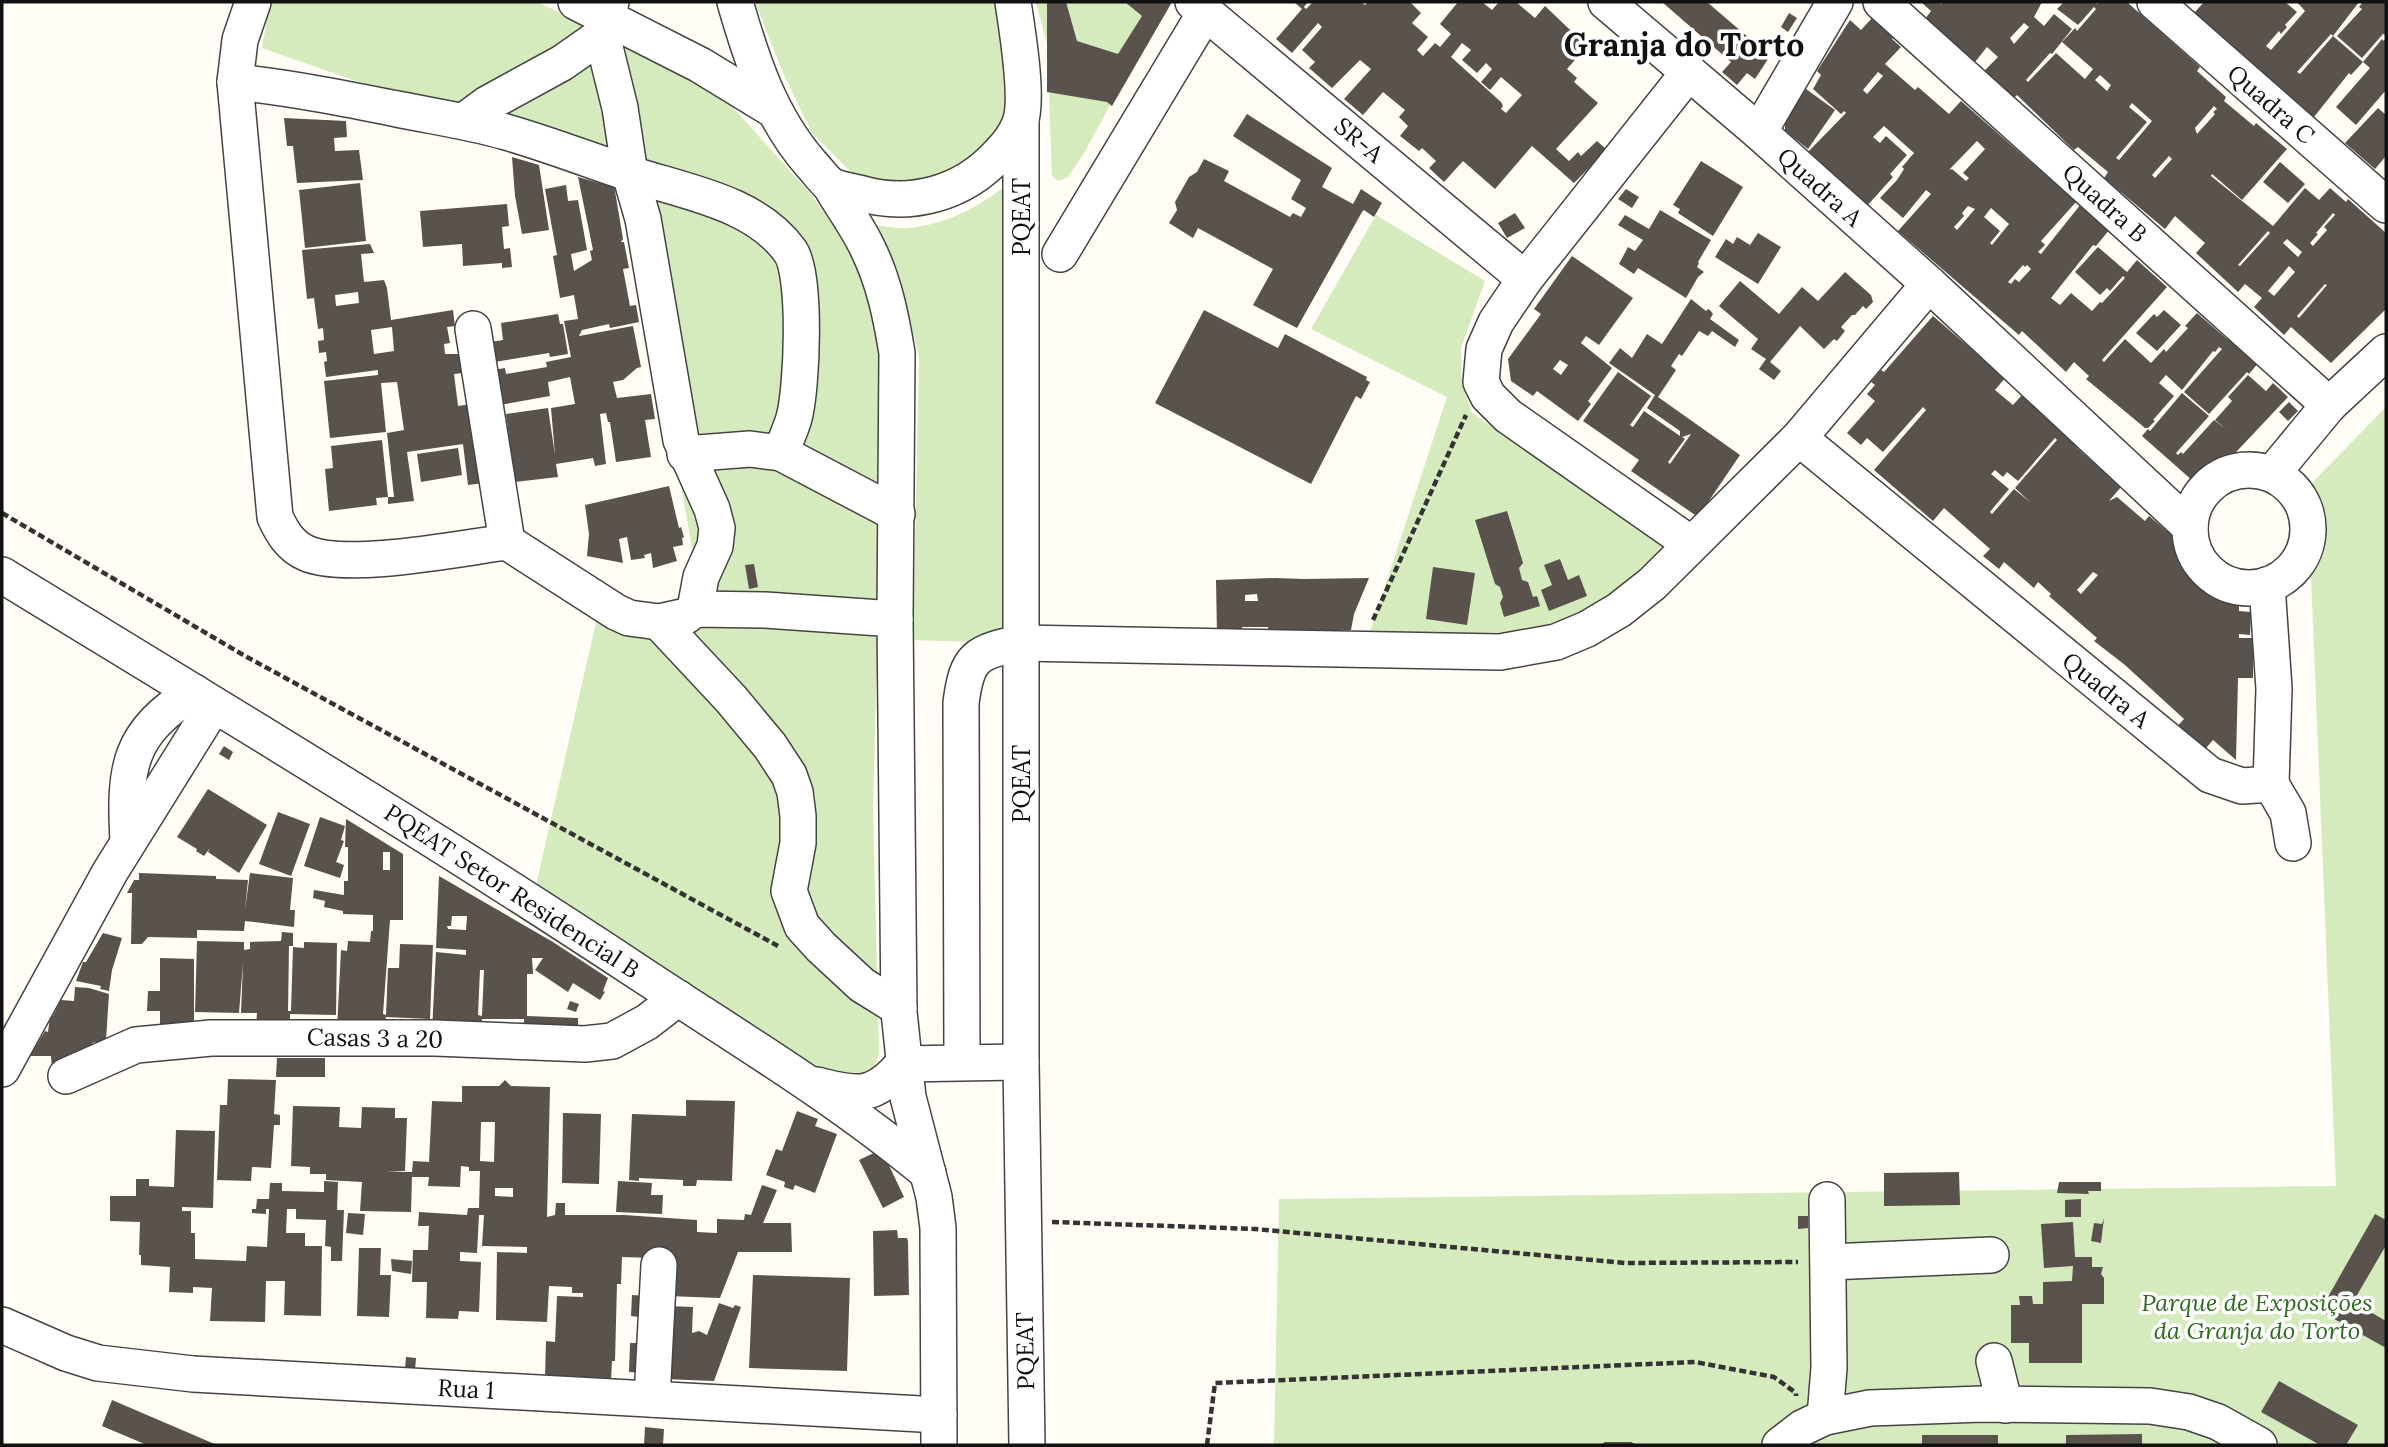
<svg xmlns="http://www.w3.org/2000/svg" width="2388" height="1447" viewBox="0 0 2388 1447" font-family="Lora,serif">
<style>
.green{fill:#d5ebbd}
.building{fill:#5a524d;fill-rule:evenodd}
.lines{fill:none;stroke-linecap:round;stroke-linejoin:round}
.minor-casing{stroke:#444;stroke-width:38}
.path{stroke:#333;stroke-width:4.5;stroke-dasharray:7 3.5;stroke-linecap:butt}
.minor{stroke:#fff;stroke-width:35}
.labels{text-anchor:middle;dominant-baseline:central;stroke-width:7;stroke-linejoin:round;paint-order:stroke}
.street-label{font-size:24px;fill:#111;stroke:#fff}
.park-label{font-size:24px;font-style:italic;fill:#2f6b1f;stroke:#fff}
.district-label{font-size:32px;font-weight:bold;fill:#111;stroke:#fff}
</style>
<rect width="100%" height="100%" fill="#fffdf5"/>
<g class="green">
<polygon points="270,2 537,2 656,57 727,101 810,193 843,239 868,294 885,360 873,807 879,1054 869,1080 833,1079 748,1025 696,987 536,885 602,596 626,615 687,608 692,548 670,424 630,160 390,93 262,48"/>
<polygon points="755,2 996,2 1004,31 1006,107 997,134 955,176 915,189 858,179 812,133 783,73"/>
<polygon points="1036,2 1168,2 1168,9 1127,74 1083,155 1068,177 1058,181 1052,176 1047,44"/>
<path d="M1015,178l-10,465 -92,-3 6,-282 -19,-81 -26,-52c11,1 23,4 33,3 41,-3 78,-24 108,-50z"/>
<polygon points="1376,215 1485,281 1461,348 1462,384 1472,413 1666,548 1616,598 1552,628 1523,632 1369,635 1447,397 1311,329"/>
<polygon points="2386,407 2386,1445 1274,1445 1279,1199 2336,1186 2309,528 2304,491"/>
</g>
<g class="building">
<polygon points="1047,2 1066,2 1077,41 1118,54 1142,16 1125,2 1172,2 1112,106 1107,102 1047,92"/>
<path d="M1294,2h14l-4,5 2,2 7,-7h48l4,3 3,-3h44l-1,1 10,10 -9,10 16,14 -11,13 6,6 12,-13 5,4 11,-13 -11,-10 18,-22h24l10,8 7,-8h17l19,16 10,-12 42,40 -20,23 10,9 -3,4 24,21 -42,46 13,12 9,-9 3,4 16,-15 10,9 -33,33 -42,-37 -37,43 -32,-28 -19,21 -15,-14 7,-7 -14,-13 -3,3 -19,-15 8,-10 -9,-9 6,-7 -22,-18 -20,23 -19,-16 27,-30 -11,-9 -28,28 -23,-20 6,-6 -13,-12 20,-23 -4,-4 -26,30 -16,-14 26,-30zM1462,43l9,7 -9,10 15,13 9,-10 6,6 -11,13 9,8 11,-13 21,18 -16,18 -5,-4 2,-3 -2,-4 -50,-45z"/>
<polygon points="1662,2 1707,2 1770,56 1755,79 1747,73 1737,85 1722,72 1731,62"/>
<path d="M1921,2h18l2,2 2,-2h99l-8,15 10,9 10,-12 18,15 -20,25 -2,-1 -24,27 2,2 28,-29 29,26 8,-10 -31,-27 13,-14 2,3 19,-22 -2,-2 -16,18 -21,-16 7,-7h30l3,2 2,-2h28l73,65 -3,4 29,26 -2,4 30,25 2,-3 31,26 -45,51 -30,-26 -1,2 62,50 32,-38 14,12 11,-12 16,14 2,-3 38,34v76l-55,54 -40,-36 -7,8 -30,-28 8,-9 -17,-14 -7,8 -42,-39 9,-10 -30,-27 -10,13 -61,-51 4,-6 -30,-25 -4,3 -57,-55 -3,3 -30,-27 14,-14 -11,-10 -12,15 -50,-43 6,-8zM2024,23l5,4 -15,17 -4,-6zM2100,75l11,10 -4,6 -12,-11zM2132,103l20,18 -33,39 -3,-2 31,-36 -18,-15zM2214,106l3,3 -4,3 2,2 -18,20 -2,-6zM2169,156l3,3 -17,19 -3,-3zM2333,213l2,2 -11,12 3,3 -14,16 -3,-3 8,-9 -2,-1zM2268,231l2,2 -30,33 -2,-1zM2287,239l15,13 -4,5 -15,-14zM2289,266l6,6 -21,24 -6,-5zM2325,284l2,1 -28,33 -2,-2z"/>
<path d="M2204,2h81l12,10 -12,13 2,2 -6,7 -2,-3 -13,15 5,4 34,-39 -8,-9h62l-26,34 30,26 -12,13 -2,-2 -35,44 -120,-104zM2331,34l2,2 -33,38 -3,-2z"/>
<polygon points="2363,2 2386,2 2386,35 2383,34 2362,58 2337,36 2362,9 2359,7"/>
<polygon points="1789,13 1797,18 1788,32 1781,27"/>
<path d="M1872,18l22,19 -2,2 9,8 -16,17 30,26 3,-3 31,27 12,-13 115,101 -35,39 4,4 -7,7 3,2 40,-50 29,25 -14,17 -3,-1 -42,53 9,7 11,-12 21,18 8,-9 2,1 23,-25 -2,-2 -13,15 -3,-3 -7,7 -25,-23 23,-25 29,25 10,-12 30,27 -65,73 2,2 21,-23 26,24 13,-14 2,3 22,-24 -3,-2 12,-13 30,26 3,-4 30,26 -11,13 -2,-2 -38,42 -25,-22 38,-43 -3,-2 -4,5 -2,-1 -31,39 -16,-15 -7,8 15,13 -21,24 2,1 -7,7h-3l-59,-49 3,-3 -15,-14 -8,10 -44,-41 -3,4 -121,-104 33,-37 -5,-4 -23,28 -23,-20 17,-18 7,-11 -2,-2 12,-14 -30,-27 -11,11 7,6 6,-7 21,19 -17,19 3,3 -27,30 -60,-53 40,-41 -2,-2 -3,3 -28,-25 8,-14 -4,-4 33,-51 11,10zM1878,72l5,4 -16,18 -4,-4zM1977,141l8,8 -22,24 6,5 -3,3 -14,-12 -3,1zM1968,206l7,3 -18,21 -3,-3 10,-11 -2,-3zM1991,208l18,16 -17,21 -2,-2 10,-12 -16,-14zM2023,265l2,2 2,-2 4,4 -12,13 -4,-3 -4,5 -3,-2z"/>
<polygon points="2386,38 2386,90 2356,125 2336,107 2370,68 2363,62 2382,39 2384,41"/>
<polygon points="1806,89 1835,110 1808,149 1785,131 1785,122"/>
<polygon points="2378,108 2386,115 2386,156 2375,169 2345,143"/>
<polygon points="1247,114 1332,168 1322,187 1353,204 1361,189 1382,203 1374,217 1364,210 1362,212 1297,328 1253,305 1273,269 1198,228 1193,238 1169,223 1177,210 1175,202 1189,177 1197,172 1204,159 1229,171 1224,181 1290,217 1293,213 1301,217 1306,208 1291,199 1301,180 1233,136"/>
<polygon points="284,118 346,121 347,137 334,138 335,151 359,150 363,180 297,183 293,146 287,146"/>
<polygon points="512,157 539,165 549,230 522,234 515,196"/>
<polygon points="1701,161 1743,187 1713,236 1678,213 1680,209 1673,205"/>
<polygon points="2280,162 2305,184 2288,203 2263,182"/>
<polygon points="578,177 610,186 614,185 623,239 621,242 624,242 629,268 623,269 630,306 636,305 639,322 610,328 609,324 582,330 579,336 633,326 641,367 637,368 623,380 613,382 617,398 651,394 655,419 645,420 651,457 616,462 610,422 608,422 606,413 600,414 606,464 595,466 593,458 556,464 558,477 515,482 506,414 548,408 555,455 551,408 575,404 570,377 548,382 550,396 500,405 493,370 505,368 506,374 547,367 546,362 571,357 564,321 578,319 574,295 560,298 553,256 557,255 545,189 566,185 568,201 578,200 587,250 571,254 574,271 592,260 590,251 593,250"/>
<polygon points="360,183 366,241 305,248 299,190"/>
<polygon points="1626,189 1639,197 1632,208 1618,199"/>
<polygon points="507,204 509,226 502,227 504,249 510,248 512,267 502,268 502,263 463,266 462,244 423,247 420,211"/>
<polygon points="1660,210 1711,240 1698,262 1699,263 1697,267 1704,272 1698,277 1686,298 1638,268 1634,274 1619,264 1628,247 1635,251 1643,240 1618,225 1625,215 1649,229"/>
<polygon points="1515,213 1525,228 1507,238 1498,223"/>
<polygon points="1758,233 1781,247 1758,284 1715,257 1726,239 1733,244 1737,237 1750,245"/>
<path d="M370,244l4,9 -13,1 3,28 20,-2 3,8 4,32 62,-10 2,16 -8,1 3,16 -6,1 1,10h15l3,19 -9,1 4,32 14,-2 12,79 -16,2 -5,-41 -56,8 7,49 -26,3v-7h6l-7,-64 17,-3 -7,-48 -16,1 5,49 -56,6 -6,-57 54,-6v-5l-52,7 -2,-15 3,-1 -1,-9 -7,1 -1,-12 6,-1 -1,-12 -5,1 -4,-31 -7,1 -5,-49zM358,292l1,11 -23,3 -1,-11zM392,327l2,24 -20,3 -3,-24z"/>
<path d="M1572,256l61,42 -34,47 -13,-9 -5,7 31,25 -24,33 3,3 -13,17 -41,-30 -4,5 -22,-15 -3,-22 33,-45 -7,-5zM1560,360l8,5 -7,10 -8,-6z"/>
<polygon points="1845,272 1871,295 1873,302 1866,309 1863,306 1855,315 1852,315 1841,327 1845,331 1837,341 1834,339 1824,349 1800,326 1770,362 1781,371 1774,380 1759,369 1766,359 1751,349 1758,339 1719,306 1740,281 1779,314 1802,287 1818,301"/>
<path d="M1691,299l15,12 2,-2 2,1 3,4 -3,5 29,21 -4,7 -23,-16 -4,5 -9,-5 -17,25 -3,-2 -8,12 5,4 -18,27 82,58 -42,62 -67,-46 8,-11 -56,-39 35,-49 33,24 -21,29 3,2 11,-16 36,25v-5l-33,-23 8,-13 -46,-32 11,-15 12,10 15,-24 15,10zM1691,434l-21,30 -2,-2 17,-23 -3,-2z"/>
<polygon points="1204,310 1278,348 1285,334 1367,377 1366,380 1370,382 1361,399 1356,396 1311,484 1155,403"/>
<polygon points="2164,310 2181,325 2157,351 2136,333 2154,314 2157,317"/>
<polygon points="558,314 560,324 563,324 568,354 550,357 549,353 494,362 490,342 503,340 501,323"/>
<path d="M1933,316l72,62 -10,12 18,15 9,-10 57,50 -2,3 44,39 -12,14 8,-4 28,24 4,-5 44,37 6,-8 45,42 -9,14 4,3v7l12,1 -1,23 -11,-1v4h14v40h-15l-2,82 -23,-20 -12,14 -27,-24 10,-11 -59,-54 -31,-24 3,-3 -48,-42 2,-2 -13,-12 -4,6 -30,-26 -5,7 -16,-13 7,-7 -46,-41 -11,13 -59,-51 52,-60 -3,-3 -40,45 -16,-14 -6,7 -14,-12 28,-32 -8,-7 8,-9 -4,-3 10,-12 3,2zM2055,438l2,2 -42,48 15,14 -16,-13 -22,25 -2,-2 19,-23 -18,-15 4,-4 8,7 4,-5 11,9zM2093,572l5,3 -17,19 -4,-4z"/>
<polygon points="2248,375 2266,391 2273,383 2288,397 2222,467 2220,466 2202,489 2142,436 2148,429 2150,431 2182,393 2209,416 2176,453 2178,455 2181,452 2183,454 2214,420 2226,429 2215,420 2232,401 2228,397"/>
<polygon points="2289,402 2298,411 2288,421 2279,412"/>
<polygon points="382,440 388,497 376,498 377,505 329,511 325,469 333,468 331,446"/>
<polygon points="458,448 462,475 421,482 417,454"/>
<polygon points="669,486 679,528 681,527 684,537 682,538 683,545 673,547 677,561 653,568 651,553 644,555 645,558 631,560 627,537 619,539 623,563 587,556 589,534 585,505"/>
<polygon points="1507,511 1523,563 1519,568 1522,580 1528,582 1533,597 1537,596 1540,606 1504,617 1500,603 1503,597 1500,587 1495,584 1475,520"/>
<polygon points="1560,559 1568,580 1579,575 1587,596 1549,611 1541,590 1552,585 1544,565"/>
<polygon points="754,564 758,587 749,589 745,565"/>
<polygon points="1433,567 1475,573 1467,625 1426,619"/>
<path d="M1275,578l29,1 65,-1 -15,36 -3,16 -82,3 -1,-6h-26v7l-25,1 -1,-55zM1257,594l1,7h-13v-6z"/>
<polygon points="224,746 233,752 229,760 219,754"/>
<polygon points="208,789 267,825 239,873 208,852 210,848 204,856 196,851 197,849 177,837"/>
<polygon points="278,812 310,824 291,876 259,864"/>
<polygon points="320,817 345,826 341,840 344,841 336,862 344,865 340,878 304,866"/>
<path d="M346,819l57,35v66h-13l-7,94 3,1 2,-47h11l1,-24 33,1 -3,74 -44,-2v-2l-1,16 -48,-2 4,-79 6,1 1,-10 22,1 1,-11h2v-16l-30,-1v-3l-19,-4 1,-6 -12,-3 1,-8 30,5v-14h4v-34h-3zM383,852h7v18h-7z"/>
<polygon points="139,873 216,876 216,879 248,880 245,910 250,873 293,878 290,910 295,910 294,927 245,921 244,931 197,930 197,938 148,937 142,944 131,944 132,893 127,893 134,880 139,880"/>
<path d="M439,876l114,66 55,36 -5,13 2,1 -5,8 -27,-17 -5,9 -33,-22 8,-12h-11l1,16h-6v42l51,2v14l-54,-2v-11h-42l-1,13 -49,-1 4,-79 30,3v-5l-30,-2zM452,916h15l-1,14 -18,-1 -1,-3h4zM480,970h4l-2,46 -4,-1z"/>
<polygon points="282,932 293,933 293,946 289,946 288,1011 291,1011 293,947 304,948 304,942 337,943 336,1015 290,1014 290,1026 256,1025 257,1013 241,1013 243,963 239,1013 195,1012 197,941 244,942 244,950 250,949 250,942 281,941"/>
<polygon points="103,933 122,938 112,970 109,991 100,989 101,986 76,981 83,962 86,962"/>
<polygon points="160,958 194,959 194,1028 160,1028 160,1011 147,1011 148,991 160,991"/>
<polygon points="75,987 89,988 109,994 106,1040 92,1043 94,1053 52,1069 51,1056 30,1056 45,1031 48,1032 50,1016 53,1016 61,1000 74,1001"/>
<polygon points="570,1001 579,1004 576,1012 567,1009"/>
<polygon points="277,1058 325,1058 325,1077 276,1077"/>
<polygon points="228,1079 276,1080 274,1114 280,1115 280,1125 274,1125 271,1168 252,1167 251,1181 217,1180 220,1105 227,1105"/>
<path d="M505,1080l6,6 39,1 -3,130 8,-2 1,-12h9v12h59l73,5v12l20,1v-14l27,1 1,-6 6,1 11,-30 15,5 -14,33h28l1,29h-54l-18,46 -53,-2v10l26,1 -1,26 7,-2 8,4 12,-32 14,5 2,-3 6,2 -27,74 -50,-2v-5l-35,-2 1,-29h8l1,-26 -8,-1 1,-21 17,1 3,-38 -30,-1 -1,27h-4l-2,77h-3l-1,19 -66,-2 1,-37 9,1 2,-46 26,1v-4h-11v-6l-23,-1 -2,36 -51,-2 1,-68 30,1v-6l-45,-1 2,-31h-5l-2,38 -17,-1v9l21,1 -2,50 -20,-1 -1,8 -32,-1 1,-36h-15l1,-32h15l1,-24h-11l1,-14 48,3 1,-7h11l1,-37h-11v-4l-8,-1 -1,21 -32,-1 1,-9h-17l-1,35 -51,-1 2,-29 -36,-2v-6h-16v-7l-19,-1 2,-60 47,1 -1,20 22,1 1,-21 33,1v10h12l-2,53 -19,1h26l1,-11 16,1 3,-61 30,1v-16h37zM481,1122h14l-1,40 -14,-1zM495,1188h18v9l-18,-1z"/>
<polygon points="686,1100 735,1101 732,1181 697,1180 696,1186 683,1186 683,1180 639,1178 639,1181 629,1180 632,1114 686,1116"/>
<polygon points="797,1111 818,1119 815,1126 837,1134 815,1193 795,1185 793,1190 784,1187 785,1182 766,1175 776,1149 782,1151"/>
<polygon points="563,1113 601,1114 599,1184 562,1183"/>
<polygon points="176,1130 215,1131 213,1208 182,1207 182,1211 191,1211 191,1233 195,1233 195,1259 246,1261 247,1246 267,1247 269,1209 266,1209 266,1214 252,1213 252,1209 256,1209 257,1199 269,1199 270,1183 282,1183 282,1191 324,1192 324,1181 338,1182 337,1210 344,1210 342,1261 331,1261 331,1247 325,1246 326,1220 296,1219 296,1209 287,1209 286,1233 305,1233 305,1246 322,1246 321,1316 284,1315 285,1281 266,1281 265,1322 210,1321 212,1288 193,1287 193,1293 169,1292 170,1267 141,1265 141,1255 139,1255 140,1222 110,1221 110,1196 136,1196 136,1179 149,1179 149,1186 174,1187"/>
<polygon points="876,1152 885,1157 904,1197 883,1208 859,1160"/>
<polygon points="1959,1172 1960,1205 1884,1206 1884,1173"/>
<polygon points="618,1181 652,1183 651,1195 663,1195 662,1214 616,1212"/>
<polygon points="2059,1182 2101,1182 2101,1191 2088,1191 2089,1194 2057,1193"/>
<polygon points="2081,1199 2081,1217 2065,1217 2065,1200"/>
<polygon points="348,1213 365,1214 363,1235 346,1233"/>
<polygon points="2375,1214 2386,1220 2386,1248 2385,1247 2353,1302 2386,1321 2386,1348 2320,1311"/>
<polygon points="1798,1216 1808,1216 1808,1228 1798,1229"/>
<polygon points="2104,1218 2101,1243 2091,1241 2094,1223 2102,1224"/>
<polygon points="2073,1222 2075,1257 2092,1257 2092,1267 2103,1267 2101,1274 2104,1278 2104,1304 2082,1304 2082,1363 2029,1363 2029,1343 2011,1343 2011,1305 2020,1305 2019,1296 2032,1296 2033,1304 2043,1304 2043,1282 2072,1281 2073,1266 2044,1268 2041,1224"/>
<polygon points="897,1230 898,1238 907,1238 908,1241 909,1295 874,1296 873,1231"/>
<polygon points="359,1248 381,1248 380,1275 391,1275 389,1317 357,1316"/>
<polygon points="391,1259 412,1261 411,1274 392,1271"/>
<polygon points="753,1275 850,1278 847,1371 749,1368"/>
<polygon points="406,1357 416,1358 415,1370 405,1369"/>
<polygon points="2279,1381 2358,1425 2346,1445 2320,1445 2261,1412"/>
<polygon points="112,1400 217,1445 147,1445 102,1426"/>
<polygon points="645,1427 664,1429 663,1445 644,1445"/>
<polygon points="2142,1434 2142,1445 2066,1445 2066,1435"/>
<rect x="1922" y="1435" width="76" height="10"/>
<polygon points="1605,1442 1631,1442 1637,1445 1600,1445"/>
</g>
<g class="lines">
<g class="minor-casing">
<g id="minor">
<path d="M253,2l-13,38 -5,42 40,435c7,15 15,29 31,36 40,18 155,-5 201,-11l109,70 13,6 30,4 27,-6 9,-7 70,1 130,9"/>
<polyline points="576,2 700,65 772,109"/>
<polyline points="611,2 602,35 620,108 630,174 643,219 681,440 712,509 717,528 715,546 701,577 695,609"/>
<path d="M735,2c17,59 35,115 76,162 6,6 11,14 18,20 7,5 21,7 30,9 51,15 104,1 140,-39 8,-8 17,-20 21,-31 9,-24 -3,-94 -7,-121"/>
<polyline points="1193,2 1525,279"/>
<polyline points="1606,2 1759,132 1929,284 2190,527"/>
<polyline points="1881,2 2329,405"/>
<polyline points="2155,2 2386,205"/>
<polyline points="1689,72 1525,279 1496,322 1484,349 1481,382 1488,396 1508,416 1691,544"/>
<path d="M235,82c57,6 112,17 167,28 35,7 69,12 104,22 42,12 83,28 125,42 54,18 124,28 159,77 17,23 12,138 4,167 -3,11 -9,23 -13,35"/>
<polyline points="464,121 487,104 562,63 602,35"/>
<polyline points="1021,122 1021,1062 1027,1445"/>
<polyline points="1759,132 1835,2"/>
<path d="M830,185c12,21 27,41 37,62 17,34 24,69 30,106l-2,266 4,393 9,85 26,100 4,31 1,217"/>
<polyline points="1060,254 1205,13"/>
<polyline points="473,329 507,542"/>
<polyline points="1799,438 2210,775 2242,786 2271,784"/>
<polyline points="685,454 750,449 781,453 897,514"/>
<circle cx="2249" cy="529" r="59"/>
<polyline points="2272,474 2329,405 2386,352"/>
<path d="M2,575c214,131 429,260 639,399 97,64 197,124 287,199"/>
<polyline points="2267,585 2274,689 2271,784"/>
<polyline points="659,622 731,699 770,746 789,775 795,792 798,816 798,843 789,891 802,926 821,947 862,985 899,1008"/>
<polyline points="2271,784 2288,813 2293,843"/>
<path d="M128,841c-4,-74 0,-108 66,-149"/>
<path d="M962,1062l-1,-359c6,-47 15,-51 60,-60l479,9 56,-10 31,-13 32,-19 33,-26 147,-146 130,-154"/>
<polyline points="2,1069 110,872 214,705"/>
<polyline points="66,1076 136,1045 211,1038 435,1038 585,1044 612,1041 647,1022 678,998"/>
<path d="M817,1085c41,11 57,13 86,-21l118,-2"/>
<polyline points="1829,1262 1991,1255"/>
<polyline points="2,1325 66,1353 98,1363 193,1374 939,1415"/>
<polyline points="1994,1361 2005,1405"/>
<polyline points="652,1399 659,1265"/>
<polyline points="1825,1417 1829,1368 1827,1200"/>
<polyline points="1780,1445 1802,1428 1825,1417 1870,1408 1982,1404 2150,1406 2189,1412 2218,1422 2259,1445"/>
</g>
</g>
<g class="path">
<polyline points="2,513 245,656 778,946"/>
<polyline points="1373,620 1466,415"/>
<polyline points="1052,1222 1255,1229 1625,1263 1798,1262"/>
<polyline points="1207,1445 1215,1383 1695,1362 1774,1377 1796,1393 1796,1396"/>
</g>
<use href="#minor" class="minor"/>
</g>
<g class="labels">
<g class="street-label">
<text transform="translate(2271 104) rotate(41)">Quadra C</text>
<text transform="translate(1359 140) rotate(40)">SR-A</text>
<text transform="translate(1820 187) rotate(42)">Quadra A</text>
<text transform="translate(2105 203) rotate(42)">Quadra B</text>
<text transform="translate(1021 217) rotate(-90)">PQEAT</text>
<text transform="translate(2106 690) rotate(39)">Quadra A</text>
<text transform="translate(1021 784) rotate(-90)">PQEAT</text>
<text transform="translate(512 891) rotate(33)">PQEAT Setor Residencial B</text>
<text transform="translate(375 1038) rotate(1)">Casas 3 a 20</text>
<text transform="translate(1025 1351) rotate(-91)">PQEAT</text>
<text transform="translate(466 1389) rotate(3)">Rua 1</text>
</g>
<g class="park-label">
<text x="2257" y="1302">Parque de Exposições<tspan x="2257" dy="28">da Granja do Torto</tspan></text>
</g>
<g class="district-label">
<text x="1684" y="44">Granja do Torto</text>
</g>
</g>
<rect width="2388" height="1447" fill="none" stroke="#111111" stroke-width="7"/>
</svg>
